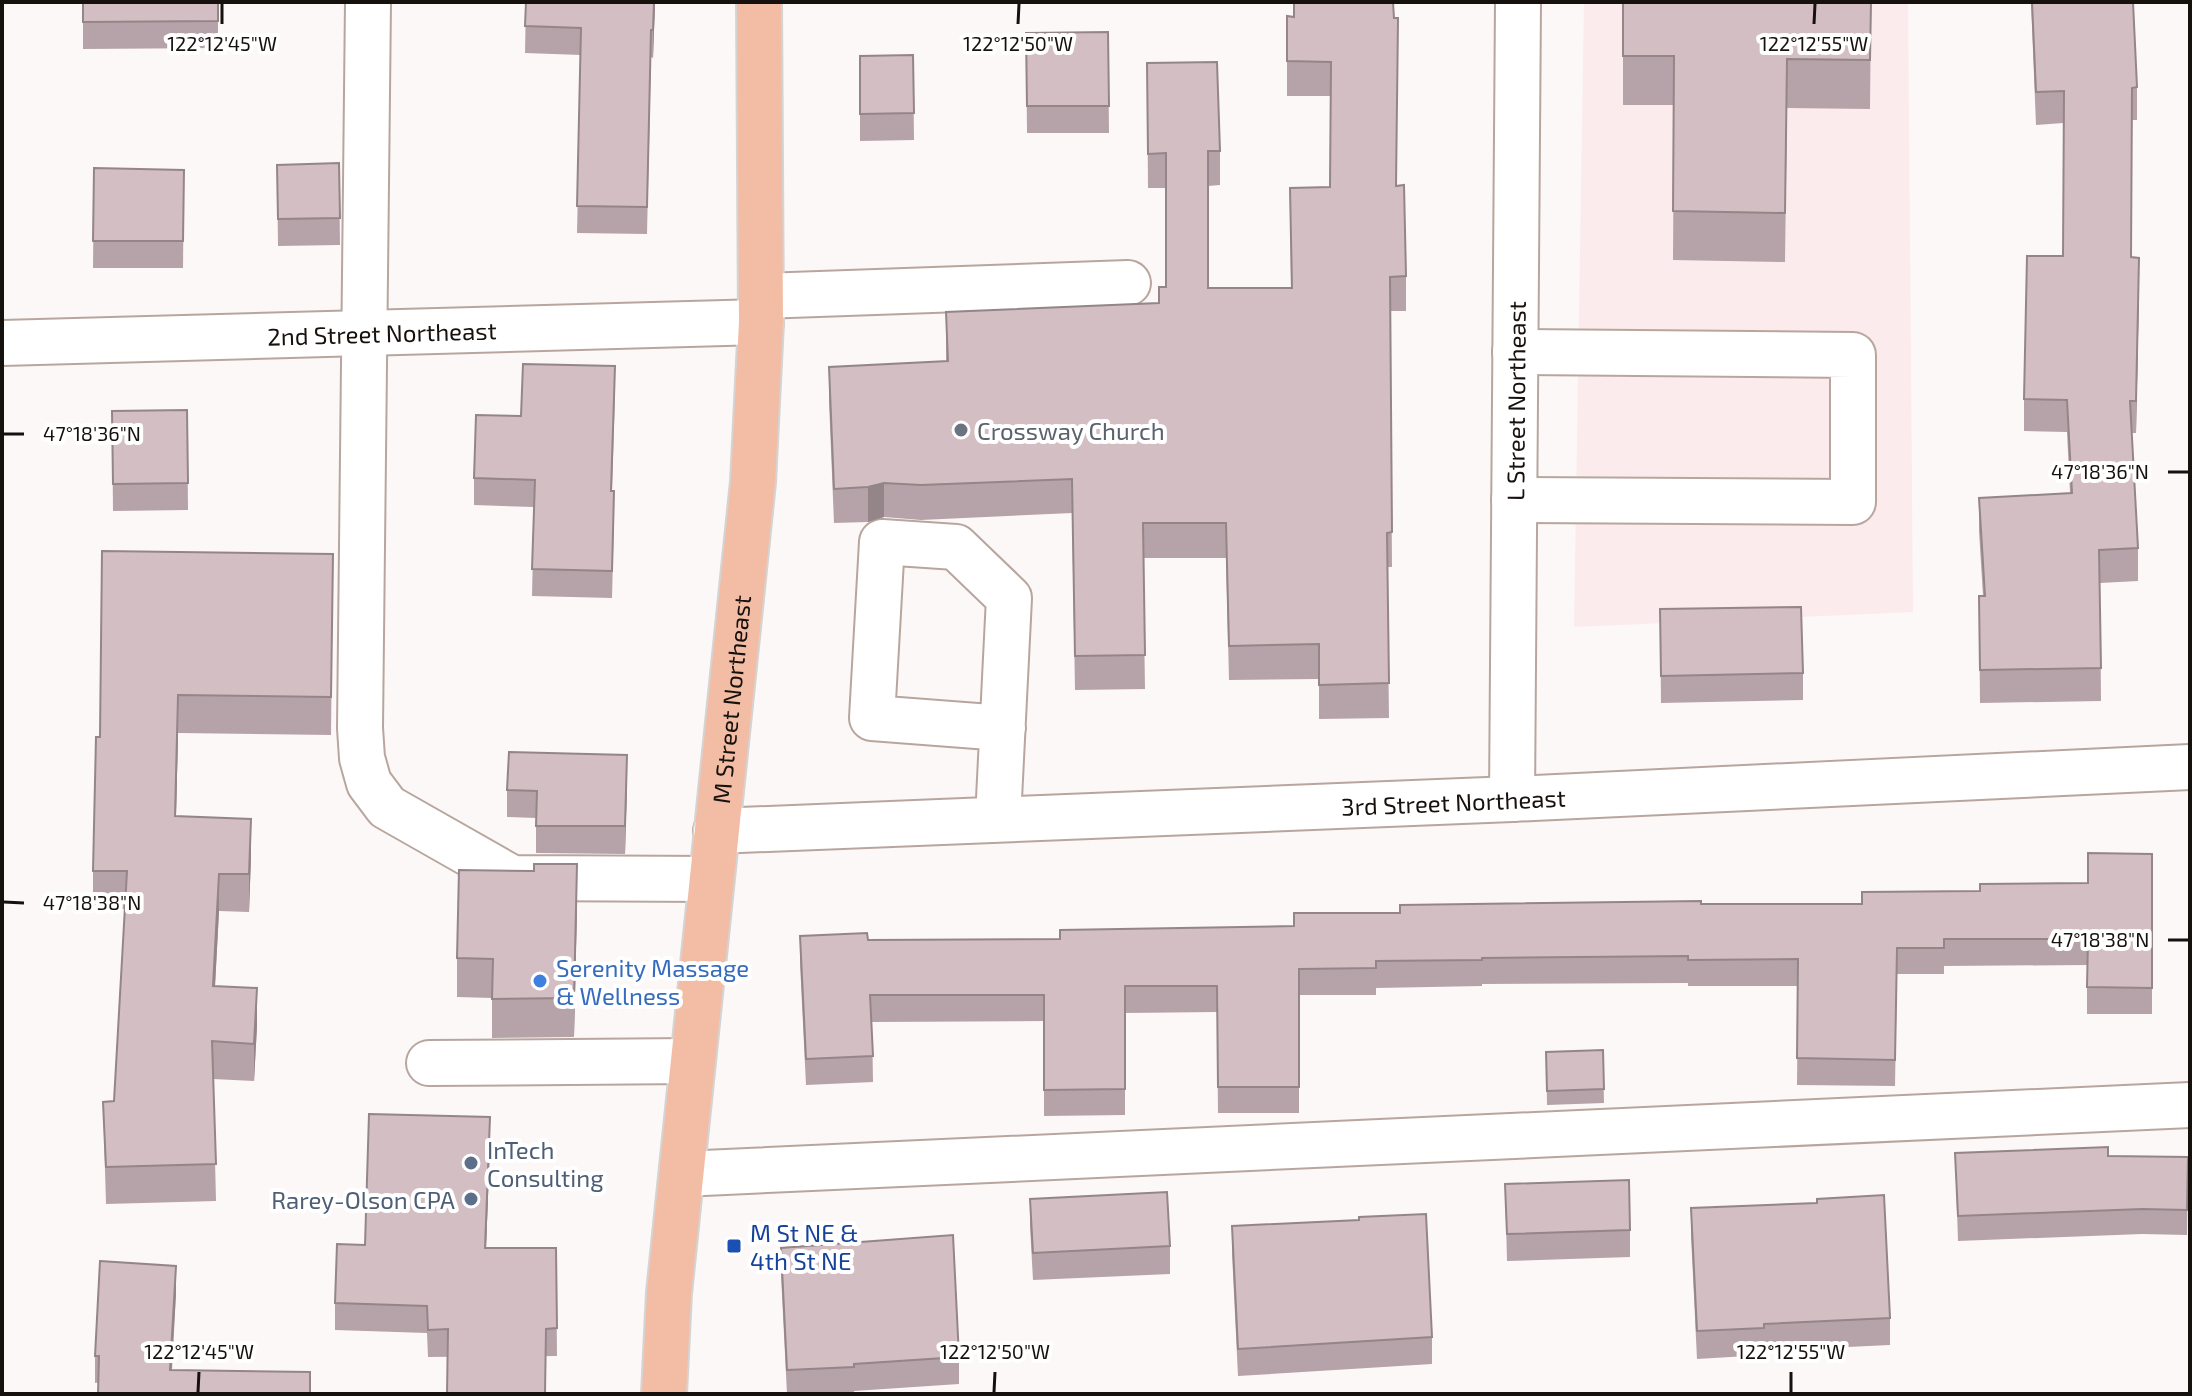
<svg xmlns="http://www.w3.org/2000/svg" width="2192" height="1396" viewBox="0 0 2192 1396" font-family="'Exo 2',sans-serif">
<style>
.commercial{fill:#fbebec}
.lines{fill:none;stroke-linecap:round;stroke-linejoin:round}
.minor-casing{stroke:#b8a69e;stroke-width:48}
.major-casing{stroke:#d5d4d4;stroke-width:48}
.minor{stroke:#fff;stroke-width:44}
.major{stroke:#f2bda4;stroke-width:44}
.wall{fill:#b5a3a9}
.shaded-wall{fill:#948589}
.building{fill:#d3bec4;stroke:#948589;stroke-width:2}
.ticks{fill:none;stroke:#17110e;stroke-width:3}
.worship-dot{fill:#6b7280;stroke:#fff;stroke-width:3}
.shop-dot{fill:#3f7fe0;stroke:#fff;stroke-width:3}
.service-dot{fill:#5c6f8a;stroke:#fff;stroke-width:3}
.transit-dot{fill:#1a4fb4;stroke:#fff;stroke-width:3}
.labels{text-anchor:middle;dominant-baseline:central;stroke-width:8;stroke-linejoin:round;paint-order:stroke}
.street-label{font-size:24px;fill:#17110e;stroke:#fff}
.worship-label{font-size:24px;fill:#5b616d;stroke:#fff;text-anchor:start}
.shop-label{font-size:24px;fill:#366cbe;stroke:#fff;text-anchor:start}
.service-label{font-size:24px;fill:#4e5e75;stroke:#fff;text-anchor:start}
.transit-label{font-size:24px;fill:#164399;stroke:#fff;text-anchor:start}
.ticks-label{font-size:20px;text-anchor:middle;fill:#17110e;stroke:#fff;stroke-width:8;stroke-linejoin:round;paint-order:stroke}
</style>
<rect width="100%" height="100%" fill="#fcf8f7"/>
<polygon class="commercial" points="1584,2 1908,2 1913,612 1574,627"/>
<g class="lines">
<g class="minor-casing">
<g id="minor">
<polyline points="368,2 360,728 362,758 369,783 387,807 512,878 711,879"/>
<polyline points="761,296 1128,283"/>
<path id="s1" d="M2,343l759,-21"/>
<polyline points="1514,500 1853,502 1853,355 1515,352"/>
<path id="s2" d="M1512,799l6,-797"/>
<polyline points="998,819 1009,598 956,547 882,542 872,718 1003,728"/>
<path id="s3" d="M716,831l796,-32 678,-32"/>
<polyline points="429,1063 692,1061"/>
<polyline points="682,1174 2190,1105"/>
</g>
</g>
<g class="major-casing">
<g id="major">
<path id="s4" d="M664,1394l5,-101 84,-811 8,-160 -2,-320"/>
</g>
</g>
<use href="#minor" class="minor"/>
<use href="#major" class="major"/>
</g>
<g class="wall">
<polygon points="83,2 218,2 218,48 83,49"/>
<polygon points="526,2 655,2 653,58 651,57 647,234 577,233 581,55 525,53"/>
<polygon points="1293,2 1393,2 1396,186 1406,276 1406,311 1390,311 1392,567 1387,567 1389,718 1319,719 1319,679 1229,680 1226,558 1143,558 1145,689 1075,690 1072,513 921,520 884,517 868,522 834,523 829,401 829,367 946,361 946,312 1159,303 1166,287 1166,188 1148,188 1147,63 1220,151 1220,185 1208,186 1208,288 1291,288 1290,188 1330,187 1331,96 1287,96 1287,16 1293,17"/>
<polygon points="1623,2 1871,2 1870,109 1787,108 1785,262 1673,260 1674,105 1623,105"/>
<polygon points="2031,2 2133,2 2137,87 2137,120 2132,120 2131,257 2139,290 2136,433 2132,433 2138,548 2138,581 2100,583 2101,701 1980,703 1979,596 1983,596 1979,531 1979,498 2070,493 2067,432 2024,431 2024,399 2063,256 2063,123 2036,125"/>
<polygon points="1108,32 1109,133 1027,133 1026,33"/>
<polygon points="913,55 914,140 860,141 860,56"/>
<polygon points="339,163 340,245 278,246 277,165"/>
<polygon points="94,168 184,170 183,268 93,268"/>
<polygon points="615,393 612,491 614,518 612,598 532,596 534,507 474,505 474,478 521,416"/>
<polygon points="187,410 188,510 113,511 112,411"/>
<polygon points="333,554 331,735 178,733 176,816 251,856 249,912 219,911 215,986 257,1026 254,1081 213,1079 216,1201 106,1204 103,1102 114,1101 125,909 93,908 93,871 100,737"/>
<polygon points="1660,609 1803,673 1803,700 1661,703"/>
<polygon points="627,782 625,854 536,853 536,818 507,817 507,790"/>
<polygon points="2152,854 2152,1014 2087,1014 2087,965 1944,966 1944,974 1897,974 1895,1086 1797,1085 1798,986 1688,986 1688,983 1482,984 1482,986 1376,988 1376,995 1299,995 1299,1113 1218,1113 1217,1012 1125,1013 1125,1115 1044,1116 1044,1021 872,1022 873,1082 806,1085 800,963 800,936 868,940 1060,939 1294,926 1400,913 1701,904 1862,904 1980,891 2088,883"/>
<polygon points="534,871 577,903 574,1037 492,1038 492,998 457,997 457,958"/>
<polygon points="1603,1050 1604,1103 1547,1105 1546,1052"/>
<polygon points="490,1144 486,1248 556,1248 557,1356 428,1357 427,1333 335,1330 335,1303 365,1245"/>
<polygon points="1955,1153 2188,1157 2187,1235 2142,1234 1958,1241"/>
<polygon points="1505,1184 1630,1230 1630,1257 1507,1261"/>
<polygon points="1030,1199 1170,1246 1170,1274 1033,1280 1030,1226"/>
<polygon points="1691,1208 1890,1318 1890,1345 1764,1351 1764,1355 1697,1359 1691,1235"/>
<polygon points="1232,1226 1432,1337 1432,1364 1238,1376 1232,1253"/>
<polygon points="781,1248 959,1357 959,1384 854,1391 854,1394 787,1394 781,1275"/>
<polygon points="176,1293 172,1370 95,1383 95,1356"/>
</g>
<g class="shaded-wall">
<polygon points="654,2 655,2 653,58 653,30"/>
<polygon points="2139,258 2139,290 2136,433 2136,401"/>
<polygon points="884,483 884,517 868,522 868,487"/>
<polygon points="178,695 178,733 175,854 175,816"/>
<polygon points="627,755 627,782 625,854 625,826"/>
<polygon points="251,819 251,856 249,912 249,874"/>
<polygon points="577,864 577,903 574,1037 574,998"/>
<polygon points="219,874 219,911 213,1023 213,986"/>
<polygon points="257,988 257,1026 254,1081 254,1044"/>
<polygon points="490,1117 490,1144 485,1275 485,1248"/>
<polygon points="176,1266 176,1293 170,1394 170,1370"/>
</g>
<g class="building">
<polygon points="83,2 218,2 218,21 83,22"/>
<polygon points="526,2 654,2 653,30 651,30 647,207 577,206 581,28 525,26"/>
<polygon points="1294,2 1393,2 1394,18 1398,18 1396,186 1404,185 1406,276 1390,277 1392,532 1387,533 1389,683 1319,685 1319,644 1229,646 1226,523 1143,523 1145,655 1075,656 1072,479 921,485 884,483 868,487 834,489 829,367 948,361 946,312 1159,303 1159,287 1166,287 1166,153 1148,154 1147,63 1217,62 1220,151 1208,151 1208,288 1292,288 1290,188 1330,187 1331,62 1287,61 1287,16 1294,17"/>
<polygon points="1623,2 1871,2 1870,60 1787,59 1785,213 1673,211 1674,56 1623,56"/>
<polygon points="2032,2 2133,2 2137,87 2132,88 2131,257 2139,258 2136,401 2130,401 2138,548 2099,550 2101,668 1980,670 1979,596 1985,596 1979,498 2072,493 2067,400 2024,399 2027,256 2063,256 2064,91 2036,92"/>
<polygon points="1108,32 1109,106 1027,106 1026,33"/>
<polygon points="913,55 914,113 860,114 860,56"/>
<polygon points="339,163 340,218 278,219 277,165"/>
<polygon points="94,168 184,170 183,241 93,241"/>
<polygon points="523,364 615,366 611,491 614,491 612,571 532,569 535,480 474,478 476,415 521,416"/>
<polygon points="187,410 188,483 113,484 112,411"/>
<polygon points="102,551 333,554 331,697 178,695 175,816 251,819 249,874 219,874 213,986 257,988 254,1044 212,1041 216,1164 106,1167 103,1102 114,1101 127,871 93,871 96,737 100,737"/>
<polygon points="1801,607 1803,673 1661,676 1660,609"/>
<polygon points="509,752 627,755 625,826 536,826 537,791 507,790"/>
<polygon points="2088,853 2152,854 2152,988 2087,987 2088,939 1944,939 1944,948 1897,948 1895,1060 1797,1058 1798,959 1688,960 1688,956 1482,958 1482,960 1376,961 1376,968 1299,969 1299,1087 1218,1087 1217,986 1125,986 1125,1089 1044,1090 1044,995 870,995 873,1056 806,1059 800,936 867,933 868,940 1060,939 1060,930 1294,926 1294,913 1400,913 1400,905 1701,901 1701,904 1862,904 1862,892 1980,891 1980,884 2088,883"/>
<polygon points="534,864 577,864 574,998 492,999 493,959 457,958 459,870 534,871"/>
<polygon points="1603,1050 1604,1089 1547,1091 1546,1052"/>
<polygon points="369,1114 490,1117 485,1248 556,1248 557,1328 546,1329 545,1394 447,1394 448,1329 428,1330 427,1306 335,1303 337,1244 365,1245"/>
<polygon points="2108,1147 2108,1156 2188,1157 2187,1210 2142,1209 1958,1216 1955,1153"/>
<polygon points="1629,1180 1630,1230 1507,1234 1505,1184"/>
<polygon points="1167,1192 1170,1246 1033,1253 1030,1199"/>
<polygon points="1884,1195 1890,1318 1764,1324 1764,1328 1697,1331 1691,1208 1817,1203 1817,1199"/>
<polygon points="1426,1214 1432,1337 1238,1349 1232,1226 1359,1220 1359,1217"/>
<polygon points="953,1235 959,1357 854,1364 854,1367 787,1370 781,1248"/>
<polygon points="100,1261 176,1266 170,1370 310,1372 310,1394 98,1394 99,1356 95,1356"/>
</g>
<path class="ticks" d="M222,24v-20M1018,24l1,-20M1814,24l1,-20M4,434h20M2168,472h20M4,902l20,1M2168,940h20M198,1392l1,-20M994,1392l1,-20M1791,1392v-20"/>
<circle class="worship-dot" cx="961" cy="430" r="8"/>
<circle class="shop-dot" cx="540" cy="981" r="8"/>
<g class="service-dot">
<circle cx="471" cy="1163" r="8"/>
<circle cx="471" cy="1199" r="8"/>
</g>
<rect class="transit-dot" x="726" y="1238" width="16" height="16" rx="4"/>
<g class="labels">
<g class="street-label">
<text stroke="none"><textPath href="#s1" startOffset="380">2nd Street Northeast</textPath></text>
<text stroke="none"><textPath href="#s2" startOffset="398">L Street Northeast</textPath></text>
<text stroke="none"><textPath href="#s4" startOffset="698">M Street Northeast</textPath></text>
<text stroke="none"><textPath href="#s3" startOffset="738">3rd Street Northeast</textPath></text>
</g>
<g class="worship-label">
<text x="977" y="430">Crossway Church</text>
</g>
<g class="shop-label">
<text x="556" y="967">Serenity Massage<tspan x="556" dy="28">&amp; Wellness</tspan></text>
</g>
<g class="service-label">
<text x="487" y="1149">InTech<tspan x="487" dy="28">Consulting</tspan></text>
<text x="455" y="1199" text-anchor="end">Rarey-Olson CPA</text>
</g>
<g class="transit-label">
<text x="750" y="1232">M St NE &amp;<tspan x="750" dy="28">4th St NE</tspan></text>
</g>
</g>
<g class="ticks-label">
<text x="222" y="51">122°12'45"W</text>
<text x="1018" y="51">122°12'50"W</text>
<text x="1814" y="51">122°12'55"W</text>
<text x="92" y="441">47°18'36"N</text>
<text x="2100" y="479">47°18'36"N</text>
<text x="92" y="910">47°18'38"N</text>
<text x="2100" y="947">47°18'38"N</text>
<text x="199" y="1359">122°12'45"W</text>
<text x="995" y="1359">122°12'50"W</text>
<text x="1791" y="1359">122°12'55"W</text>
</g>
<rect width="2192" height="1396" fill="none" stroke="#17110e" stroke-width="8"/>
</svg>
